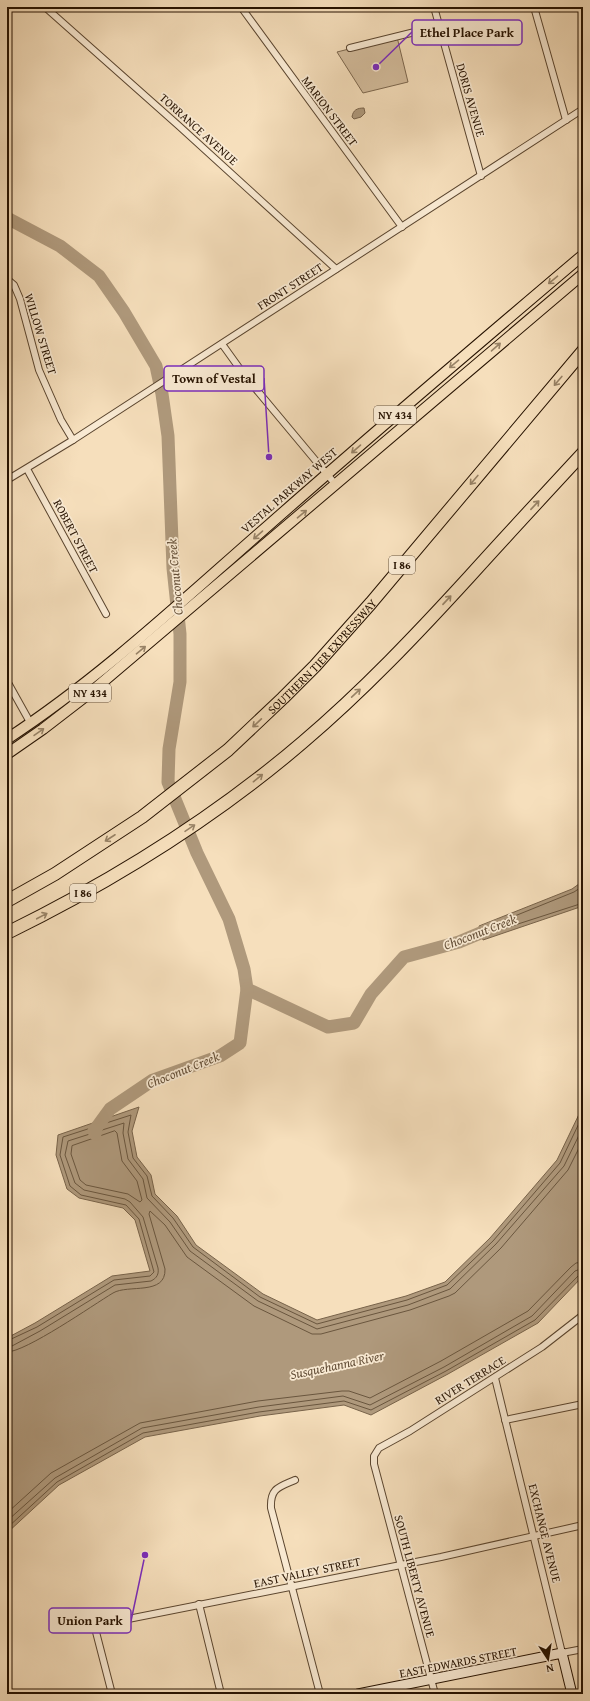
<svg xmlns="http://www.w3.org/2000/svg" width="590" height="1701" viewBox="0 0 590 1701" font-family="'Gentium Book Plus',serif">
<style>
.green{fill:#d3bc9c;stroke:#7c674e}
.water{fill:#af997c;stroke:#78634a}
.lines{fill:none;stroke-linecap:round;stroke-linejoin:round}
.shore{stroke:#6a563e;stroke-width:1}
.river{stroke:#af997c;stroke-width:13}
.street-casing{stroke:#5a452f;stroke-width:8}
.secondary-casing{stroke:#261200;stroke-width:11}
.primary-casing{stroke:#261200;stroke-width:12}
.highway-casing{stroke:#261200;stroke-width:14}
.street{stroke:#f9ead3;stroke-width:6}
.secondary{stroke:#f9ead3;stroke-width:9}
.primary{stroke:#f6dfbc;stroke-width:10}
.highway{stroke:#f6dfbc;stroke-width:12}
.oneway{stroke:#988367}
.labels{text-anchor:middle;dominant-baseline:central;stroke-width:3.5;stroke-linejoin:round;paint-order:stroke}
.shield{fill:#f9ead3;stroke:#65533f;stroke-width:1}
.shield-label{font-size:11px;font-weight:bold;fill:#261200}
.street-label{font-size:12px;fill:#261200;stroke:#f9ead3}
.water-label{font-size:13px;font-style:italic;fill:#644f38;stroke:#f9ead3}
.leader{fill:none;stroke:#7b2cbf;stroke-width:1.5}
.callout-dot{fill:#7b2cbf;stroke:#f9ead3;stroke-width:1.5}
.callout{fill:#f9ead3;stroke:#7b2cbf;stroke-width:1.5}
.callout-label{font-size:13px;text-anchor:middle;font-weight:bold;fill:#261200}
</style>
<rect width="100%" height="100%" fill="#f6dfbc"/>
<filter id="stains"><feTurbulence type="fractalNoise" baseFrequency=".005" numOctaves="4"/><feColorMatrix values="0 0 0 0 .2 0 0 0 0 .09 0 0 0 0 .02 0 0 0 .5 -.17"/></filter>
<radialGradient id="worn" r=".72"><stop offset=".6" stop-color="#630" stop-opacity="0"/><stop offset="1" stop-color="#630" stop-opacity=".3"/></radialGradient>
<polygon class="green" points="397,37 408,82 363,93 337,52"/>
<g class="water">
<path d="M364,108l1,5 -4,4 -7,2 -2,-2c1,-7 5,-9 12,-9z"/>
<polygon points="583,881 583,906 483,940 479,926 572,889"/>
<polygon points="583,1106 583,1276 538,1323 448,1374 371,1415 344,1405 260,1416 145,1437 59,1485 7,1533 7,1338 35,1323 112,1276 150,1271 135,1220 123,1208 79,1198 67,1189 56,1155 58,1135 139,1107 132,1131 137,1157 151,1175 155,1194 177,1216 196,1245 263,1294 317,1320 406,1296 445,1282 490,1238 557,1160"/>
</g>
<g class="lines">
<g class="shore">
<polyline points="583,886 574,892 485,928 485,933 487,934 583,903"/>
<polygon points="115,1131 117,1133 122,1161 137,1181 142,1200 140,1202 128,1194 86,1185 80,1180 71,1154 72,1146"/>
<polyline points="7,1341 37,1327 114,1280 150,1276 154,1272 139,1219 126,1205 81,1195 70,1186 60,1155 63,1137 131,1115 128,1132 133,1158 147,1176 152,1196 173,1218 193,1247 260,1297 317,1324 407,1300 447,1285 493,1241 560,1163 583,1115"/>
<path d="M7,1346h5l28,-15 75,-46 36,-4c6,-3 8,-7 7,-13l-15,-51 -13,-15 -5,-3 -41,-9 -9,-7 -10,-28 3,-14 56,-18 -1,10 5,26 15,20 4,19 23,24 20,29 68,50 59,28 91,-24 42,-16 46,-45 68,-78 19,-39"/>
<path d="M7,1352c19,0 86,-47 106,-59 15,-9 53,3 52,-24l-16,-55 1,-3 15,14 22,32 67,49 58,28h9l89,-24 39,-14 6,-3 46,-45 67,-78 15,-30"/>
<polyline points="7,1513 51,1473 140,1423 258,1401 342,1391 349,1391 370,1398 441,1361 528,1311 571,1267 576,1263 583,1262"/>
<polyline points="7,1521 55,1478 142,1428 259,1407 343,1396 370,1405 444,1367 532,1316 575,1271 583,1268"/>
<polyline points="7,1528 57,1482 143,1433 259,1412 344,1401 371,1410 446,1371 535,1320 579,1275 583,1274"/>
</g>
<g class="river">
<polyline points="7,218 60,246 99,276 124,312 156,366 162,394 168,436 173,568 180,634 180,682 169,749 168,782 197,853 229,919 244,969 247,989 328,1027 354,1023 371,994 404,957 459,942 497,926"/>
<polyline points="95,1134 94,1131 110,1109 153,1080 220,1056 240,1043 247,989"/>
</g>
<g class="street-casing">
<g id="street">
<polyline points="45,7 179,126 336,269"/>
<polyline points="241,7 402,227"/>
<polyline points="434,7 481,176"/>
<polyline points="534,7 566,120"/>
<polyline points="350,48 439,26"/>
<polyline points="7,279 14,285 20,299 39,370 61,420 73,440"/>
<polyline points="222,344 245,376 336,485"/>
<polyline points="27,469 106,614"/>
<polyline points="7,480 73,440 583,109"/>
<polyline points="7,681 31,724"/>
<polyline points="495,1378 562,1653 583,1649"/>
<polyline points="505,1420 583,1404"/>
<path d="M295,1480c-16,7 -25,8 -24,28l49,186"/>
<polyline points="199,1604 221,1694"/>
<polyline points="112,1694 96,1632 97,1628 103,1624 441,1557 583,1525"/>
<polyline points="435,1694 374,1464 374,1456 379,1448 410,1431 542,1347 583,1315"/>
</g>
</g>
<g class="secondary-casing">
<polyline id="secondary" points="358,1694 562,1653 572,1694"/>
</g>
<g class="primary-casing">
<g id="primary">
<path d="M7,739c95,-62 178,-141 263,-215 103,-91 208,-180 313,-269"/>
<polyline points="7,754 43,729 91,692 583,274"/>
</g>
</g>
<g class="highway-casing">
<g id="highway">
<path id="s1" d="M7,901l48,-27 87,-57 86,-67 55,-52 32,-32 56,-63 212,-252"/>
<path d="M7,933c106,-52 206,-114 296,-191 60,-51 114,-108 167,-166 37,-41 75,-82 113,-123"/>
</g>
</g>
<use href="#street" class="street"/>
<use href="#secondary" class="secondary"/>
<use href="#primary" class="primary"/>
<use href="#highway" class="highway"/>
</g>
<defs><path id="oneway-shaft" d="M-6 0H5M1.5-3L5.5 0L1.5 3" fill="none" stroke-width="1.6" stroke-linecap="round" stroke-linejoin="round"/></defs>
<g class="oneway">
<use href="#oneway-shaft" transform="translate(553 280) rotate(140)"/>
<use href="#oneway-shaft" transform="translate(496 347) rotate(-41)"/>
<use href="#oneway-shaft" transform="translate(454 364) rotate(140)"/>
<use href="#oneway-shaft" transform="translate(558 381) rotate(130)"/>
<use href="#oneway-shaft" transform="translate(356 449) rotate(139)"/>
<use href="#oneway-shaft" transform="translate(474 480) rotate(130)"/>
<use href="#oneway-shaft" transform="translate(535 505) rotate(-47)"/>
<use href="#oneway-shaft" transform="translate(302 514) rotate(-40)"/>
<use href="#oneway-shaft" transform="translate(258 535) rotate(139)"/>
<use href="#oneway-shaft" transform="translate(447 600) rotate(-47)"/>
<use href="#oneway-shaft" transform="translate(141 650) rotate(-40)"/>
<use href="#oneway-shaft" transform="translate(356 693) rotate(-43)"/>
<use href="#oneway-shaft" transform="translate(257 723) rotate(137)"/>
<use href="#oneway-shaft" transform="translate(39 732) rotate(-35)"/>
<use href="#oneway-shaft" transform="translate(258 778) rotate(-39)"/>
<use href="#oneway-shaft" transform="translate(190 828) rotate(-34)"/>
<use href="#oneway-shaft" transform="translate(110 838) rotate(147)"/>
<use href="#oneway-shaft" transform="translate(42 916) rotate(-28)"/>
</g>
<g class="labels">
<g class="shield">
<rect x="374" y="406" width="42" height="18" rx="3"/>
<rect x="389" y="556" width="26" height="18" rx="3"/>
<rect x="69" y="684" width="42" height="18" rx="3"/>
<rect x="70" y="884" width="26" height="18" rx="3"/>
</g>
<g class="shield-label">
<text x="395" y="415">NY 434</text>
<text x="402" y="565">I 86</text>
<text x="90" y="693">NY 434</text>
<text x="83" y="893">I 86</text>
</g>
<g class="street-label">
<text transform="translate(471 100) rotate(74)">DORIS AVENUE</text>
<text transform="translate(330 111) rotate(53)">MARION STREET</text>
<text transform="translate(199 129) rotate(42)">TORRANCE AVENUE</text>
<text transform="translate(290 286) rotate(-33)">FRONT STREET</text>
<text transform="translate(41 334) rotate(73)">WILLOW STREET</text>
<text transform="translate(289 490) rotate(-41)">VESTAL PARKWAY WEST</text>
<text transform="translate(76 536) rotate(62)">ROBERT STREET</text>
<text stroke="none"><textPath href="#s1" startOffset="401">SOUTHERN TIER EXPRESSWAY</textPath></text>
<text transform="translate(470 1380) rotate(-32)">RIVER TERRACE</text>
<text transform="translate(545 1533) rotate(76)">EXCHANGE AVENUE</text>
<text transform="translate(307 1572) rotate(-12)">EAST VALLEY STREET</text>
<text transform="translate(415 1576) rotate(75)">SOUTH LIBERTY AVENUE</text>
<text transform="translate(458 1662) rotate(-11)">EAST EDWARDS STREET</text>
</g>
<g class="water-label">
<text transform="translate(175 577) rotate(-95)">Choconut Creek</text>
<text transform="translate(480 932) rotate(-21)">Choconut Creek</text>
<text transform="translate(183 1070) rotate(-22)">Choconut Creek</text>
<text transform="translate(337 1365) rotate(-12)">Susquehanna River</text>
</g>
</g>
<path class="leader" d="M376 67L412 32M269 457L264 378M145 1555L131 1621"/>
<g class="callout-dot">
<circle cx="376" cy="67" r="4"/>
<circle cx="269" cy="457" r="4"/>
<circle cx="145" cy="1555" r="4"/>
</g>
<g class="callout">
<rect x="412" y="20" width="110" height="25" rx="4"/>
<rect x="164" y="366" width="100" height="25" rx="4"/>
<rect x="49" y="1608" width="82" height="25" rx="4"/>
</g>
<g class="callout-label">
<text x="467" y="37">Ethel Place Park</text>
<text x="214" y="383">Town of Vestal</text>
<text x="90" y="1625">Union Park</text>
</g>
<rect width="590" height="1701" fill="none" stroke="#f6dfbc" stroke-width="24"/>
<rect x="8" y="8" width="574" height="1685" fill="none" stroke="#261200" stroke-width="2"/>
<rect x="12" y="12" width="566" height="1677" fill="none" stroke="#261200"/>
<g transform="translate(548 1659) rotate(168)" stroke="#f9ead3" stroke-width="3" paint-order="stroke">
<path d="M0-3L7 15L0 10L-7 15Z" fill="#261200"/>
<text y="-6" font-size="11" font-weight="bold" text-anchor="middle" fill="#261200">N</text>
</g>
<rect width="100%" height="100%" filter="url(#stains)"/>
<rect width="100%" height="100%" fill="url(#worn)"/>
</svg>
